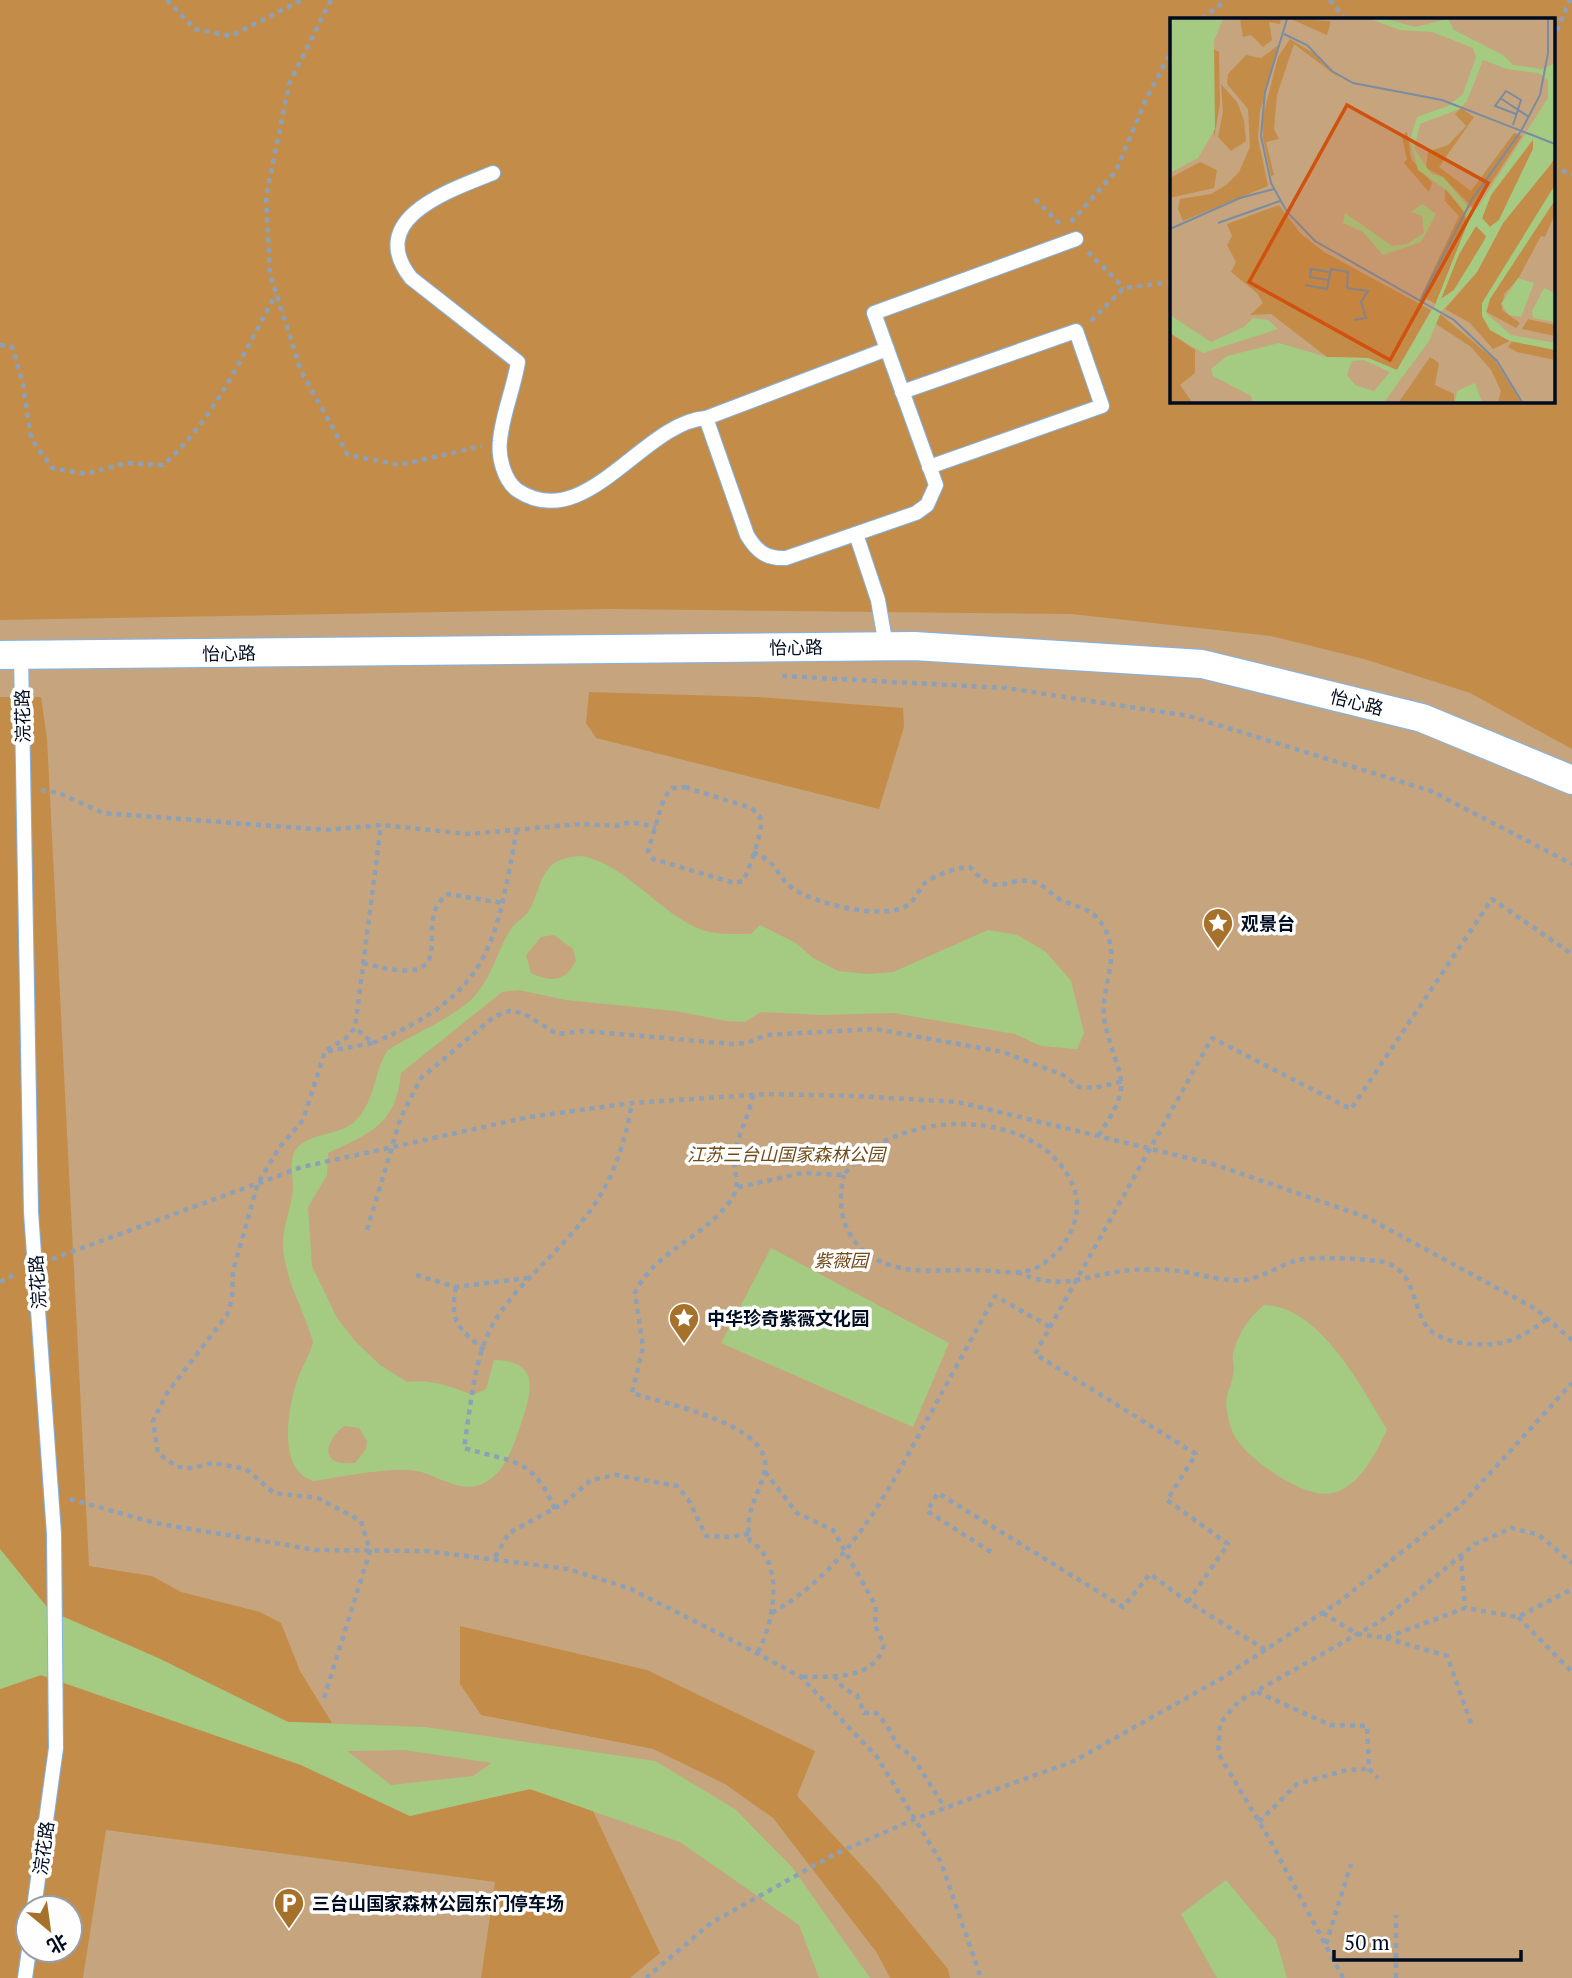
<svg xmlns="http://www.w3.org/2000/svg" width="1572" height="1978" viewBox="0 0 1572 1978" font-family="'PT Serif','Noto Sans SC',serif">
<style>
.green{fill:#c6a57e;fill-rule:evenodd}
.forest{fill:#c38d49;fill-rule:evenodd}
.water{fill:#a4cb81;fill-rule:evenodd}
.lines{fill:none;stroke-linecap:round;stroke-linejoin:round}
.lane-casing{stroke:#7fb3eb;stroke-width:16}
.street-casing{stroke:#7fb3eb;stroke-width:30}
.path{stroke:#8da0b6;stroke-width:4.5;stroke-dasharray:5 5;stroke-linecap:butt}
.lane{stroke:#fff;stroke-width:14}
.street{stroke:#fff;stroke-width:28}
.labels{text-anchor:middle;dominant-baseline:central;stroke-width:7;stroke-linejoin:round;paint-order:stroke}
.street-label{font-size:18px;fill:#000d21;stroke:#fefefe}
.poi-label{font-size:18px;font-weight:bold;fill:#000d21;stroke:#fefefe;text-anchor:start}
.park-label{font-size:18px;font-style:italic;fill:#704b18;stroke:#fefefe}
.inset-road{fill:none;stroke:#7a8ca1;stroke-width:2}
.view{fill:#d1510e;fill-opacity:0.15;stroke:#d1510e;stroke-width:3.5}
.inset-edge{fill:none;stroke:#000d21;stroke-width:3.5}
</style>
<rect width="100%" height="100%" fill="#cbe0f7"/>
<path class="green" d="M0,0h1572v1978h-1572zM1171,19h382v382h-382zM28,1908h42v42h-42z"/>
<g class="forest">
<path d="M0,0h1572v749l-102,-56 -106,-34 -93,-23 -200,-22 -461,-5 -610,11zM1171,19h382v382h-382z"/>
<polygon points="589,692 758,697 903,708 904,727 879,809 596,738 586,723"/>
<polygon points="0,697 41,697 47,738 89,1566 152,1576 181,1592 260,1612 281,1623 300,1671 332,1723 288,1722 158,1658 50,1611 0,1549"/>
<polygon points="460,1626 647,1670 815,1751 797,1796 875,1880 948,1969 950,1978 890,1978 877,1953 773,1818 725,1784 653,1749 481,1715 460,1684"/>
<path d="M41,1675l260,90 109,51 120,-27 63,22 67,142 -30,25h-149l14,-96 -389,-52 -23,148h-83v-289zM28,1908h42v42h-42z"/>
</g>
<g class="water">
<path d="M582,856c47,10 76,57 120,74 15,5 34,4 49,4l9,-9 36,18 17,15 25,13 30,3 25,-2 95,-42 29,5 29,17 25,29 13,52 -7,16 -36,-3 -26,-12 -122,-21 -71,2 -61,-3 -16,10 -18,-1 -52,-10 -109,-11 -47,-10 -17,2 -101,81c-5,51 -30,60 -73,80l-1,22 -19,32 4,59 25,52 18,23 25,24 27,17c24,-3 44,5 66,13l13,-6 8,-29c47,1 38,31 27,64 -7,20 -15,47 -35,58 -27,15 -49,-10 -76,-12 -25,-2 -71,7 -96,11 -38,-10 -26,-75 -16,-103 5,-13 12,-23 15,-36 -9,-32 -28,-62 -30,-96 -1,-19 9,-39 10,-58 0,-13 -5,-31 5,-41 16,-16 45,-10 61,-30 18,-23 15,-47 29,-67 26,-16 60,-30 83,-50 19,-18 26,-48 39,-70 6,-9 17,-13 21,-23 14,-31 11,-49 51,-51zM554,935l19,14 3,12c-12,22 -26,21 -45,12l-5,-18 15,-18zM345,1426l14,2 8,13 -1,8 -11,14c-5,0 -13,1 -18,-1 -19,-7 -3,-30 8,-36z"/>
<polygon points="771,1248 949,1343 913,1427 721,1343"/>
<path d="M1264,1305c56,1 97,82 123,124 -10,23 -27,57 -54,64 -26,7 -81,-31 -95,-52 -5,-6 -9,-18 -10,-25 -5,-20 2,-24 5,-41 2,-7 -1,-14 0,-21 4,-19 17,-38 31,-49z"/>
<path d="M0,1549l50,62 108,47 130,64 137,5 230,34 80,48 57,58 78,111h-51l-20,-53 -119,-83 -150,-53 -120,27 -109,-51 -260,-90 -41,14zM404,1750l88,13 -19,13 -82,9 -44,-34z"/>
<polygon points="1226,1880 1276,1940 1287,1978 1217,1978 1181,1914"/>
</g>
<g class="lines">
<g class="lane-casing">
<g id="lane">
<path d="M493,173c-42,17 -129,45 -82,105l107,84c-4,26 -16,53 -18,79 -2,16 4,39 17,49 68,46 126,-68 189,-72l41,117c10,17 20,24 39,23l130,-45 11,-8 9,-20 -62,-172 202,-74"/>
<polyline points="902,392 1076,331 1102,406 929,467"/>
<polyline points="706,418 887,349"/>
<polyline points="856,534 878,600 886,646"/>
<polyline points="21,655 31,1212 54,1534 56,1748 34,1908"/>
<polyline points="25,1978 29,1950"/>
</g>
</g>
<g class="street-casing">
<polyline id="street" points="0,655 914,646 1202,664 1422,718 1572,780"/>
</g>
<g class="path">
<polyline points="167,0 195,29 231,36 302,0"/>
<polyline points="331,0 289,84 266,197 270,274 301,371 348,455 400,465 482,446"/>
<polyline points="1330,0 1345,19"/>
<polyline points="1202,19 1226,0"/>
<polyline points="1553,40 1570,0"/>
<polyline points="1553,166 1572,175"/>
<polyline points="1035,199 1062,226"/>
<polyline points="1071,222 1116,171 1147,97 1171,52"/>
<polyline points="1088,252 1124,288"/>
<polyline points="1091,321 1124,288 1171,282"/>
<path d="M0,345l12,2 11,37 8,54 21,30 33,6 42,-11 36,2c52,-46 80,-111 113,-171"/>
<polyline points="782,676 1006,688 1189,716 1431,791 1572,864"/>
<path d="M685,787l66,21c5,4 9,7 10,13 1,12 -12,50 -18,60l-9,2 -81,-24 -5,-8 16,-53 8,-10z"/>
<polyline points="41,790 59,793 103,813 326,830 381,825 468,834 580,824 617,826 630,822 656,827"/>
<path d="M753,852c27,12 22,22 38,35 21,17 97,35 118,17 7,-5 10,-15 16,-21 10,-8 33,-16 45,-16 29,35 37,6 67,16 9,3 16,14 26,18 23,9 36,9 46,38 8,26 -10,56 -4,84 13,59 32,56 -7,113"/>
<path d="M363,963c111,31 43,-41 85,-69l55,9"/>
<path d="M373,1043c119,-50 122,-98 144,-214"/>
<polyline points="328,1051 373,1043 355,1028"/>
<path d="M753,1095c-4,20 -14,38 -18,57 -4,21 10,30 -7,52 -26,34 -75,49 -93,89l8,54 -11,46c33,11 139,31 133,75 -4,27 -22,41 -15,73 36,21 24,82 7,113"/>
<path d="M738,1187l65,-14 41,2c46,-68 198,-72 230,13 11,30 -10,66 -38,80 -17,8 -44,2 -63,2 -20,0 -39,1 -59,0 -54,-5 -83,-43 -70,-95"/>
<polyline points="367,1230 401,1117 421,1078 495,1016 510,1011 523,1013 557,1034 584,1031 732,1044 747,1043 766,1035 875,1029 1003,1052 1063,1075 1079,1087 1094,1088 1123,1081"/>
<polyline points="52,1259 302,1167 529,1117 632,1103 766,1094 856,1096 958,1102 1213,1164 1366,1217 1536,1309 1572,1340"/>
<path d="M1017,1272c42,18 58,7 99,0 16,-3 37,-3 53,-2 25,1 48,12 74,10 19,-1 36,-15 55,-20 18,-4 60,-1 80,1 40,6 32,47 51,68 14,16 57,18 76,13 16,-4 29,-14 42,-23"/>
<polyline points="416,1275 456,1287 527,1278"/>
<polyline points="0,1282 18,1273"/>
<path d="M456,1287c-7,36 3,41 28,63"/>
<path d="M765,1472l32,41 36,17 43,76 -1,19 9,20c-10,36 -51,31 -83,32"/>
<polyline points="70,1499 155,1523 316,1550 426,1551 568,1569 631,1589 730,1639 801,1677 877,1757 941,1862 981,1978"/>
<path d="M555,1509c-23,-52 -41,-46 -91,-61 6,-36 10,-92 29,-124 26,-44 68,-72 97,-113 24,-33 35,-69 42,-108"/>
<polyline points="991,1552 927,1511 938,1493 1123,1607 1150,1574 1188,1602 1266,1650"/>
<polyline points="1461,1556 1465,1608"/>
<polyline points="495,1557 509,1533 566,1502 591,1480 615,1475 677,1486 688,1499 706,1536 729,1537 749,1534"/>
<polyline points="1188,1602 1228,1544 1167,1500 1196,1454 1035,1354 1212,1038 1351,1109 1492,899 1572,954"/>
<path d="M772,1613c73,-42 111,-112 150,-184 24,-44 49,-89 73,-133l55,31"/>
<polyline points="1323,1613 1357,1634 1385,1638 1465,1608 1518,1617 1572,1589"/>
<polyline points="1518,1617 1572,1672"/>
<polyline points="1386,1638 1447,1656 1472,1726"/>
<polyline points="834,1676 844,1689 857,1695 864,1713 876,1713 886,1724 898,1746 912,1756 945,1808"/>
<polyline points="1257,1692 1330,1725 1367,1726 1369,1769 1378,1778"/>
<polyline points="324,1698 370,1551 361,1521 318,1498 274,1493 246,1469 213,1463 193,1468 177,1467 158,1453 153,1421 167,1393 227,1315 232,1299 233,1271 258,1183 279,1148 303,1120 325,1051 346,1038 355,1028 381,825"/>
<polyline points="1259,1822 1297,1784 1347,1770 1369,1769"/>
<polyline points="1326,1944 1351,1864"/>
<polyline points="646,1978 711,1923 835,1854 915,1819 1074,1761 1222,1678 1339,1602 1461,1505 1572,1383"/>
<polyline points="1343,1978 1270,1840 1218,1753 1220,1723 1239,1701 1384,1619 1475,1544 1512,1528 1539,1535 1572,1563"/>
<polyline points="1396,1978 1396,1915"/>
</g>
<use href="#lane" class="lane"/>
<use href="#street" class="street"/>
</g>
<defs>
<g id="sight-pin" transform="scale(1.575)"><path d="M0 17L-7.5 6A9.5 9.5 0 1 1 7.5 6Z" fill="#a6722b" stroke="#fefefe"/><path d="M0-6L1.8-2.2L6-1.7L2.9 1.2L3.7 5.4L0 3.3L-3.7 5.4L-2.9 1.2L-6-1.7L-1.8-2.2Z" fill="#fff"/></g>
<g id="parking-pin" transform="scale(1.575)"><path d="M0 17L-7.5 6A9.5 9.5 0 1 1 7.5 6Z" fill="#a6722b" stroke="#fefefe"/><path d="M-3.5-5.5H1a3.5 3.5 0 0 1 0 7H-1V5.5H-3.5ZM-1-3.4V-.6H.8a1.4 1.4 0 0 0 0-2.8Z" fill="#fff"/></g>
</defs>
<g fill-rule="evenodd">
<use href="#sight-pin" x="1218" y="923"/>
<use href="#sight-pin" x="684" y="1318"/>
<use href="#parking-pin" x="289" y="1903"/>
</g>
<g class="labels">
<g class="street-label">
<text transform="translate(796 647) rotate(-1)">怡心路</text>
<text transform="translate(229 653) rotate(-1)">怡心路</text>
<text transform="translate(1357 702) rotate(14)">怡心路</text>
<text transform="translate(22 716) rotate(-91)">浣花路</text>
<text transform="translate(37 1282) rotate(-94)">浣花路</text>
<text transform="translate(43 1848) rotate(-82)">浣花路</text>
</g>
<g class="poi-label">
<text x="1241" y="923">观景台</text>
<text x="707" y="1318">中华珍奇紫薇文化园</text>
<text x="312" y="1903">三台山国家森林公园东门停车场</text>
</g>
<g class="park-label">
<text x="786" y="1154">江苏三台山国家森林公园</text>
<text x="841" y="1260">紫薇园</text>
</g>
</g>
<g transform="translate(1170 18)">
<rect width="385" height="385" fill="#cbe0f7"/>
<path d="M0,1h385v383h-385z" fill="#c6a57e"/>
<path d="M70,1h41l-1,5 -11,-2 3,18 -9,7 -12,-12 -8,2zM121,1l39,2v4l-3,10zM120,21l25,15 24,24 -45,-34 -17,51 -3,34 5,10 -13,3 8,33 -3,1 -8,-38v-22l15,-59zM110,26l-20,67 -2,27 10,48 -85,35 -5,-12 2,-10 31,-5 15,-9 13,-13 11,-25 -2,-38 -21,-25 1,-10 18,-19 15,3zM43,31l6,3 1,51 -6,36zM51,66l16,18 7,18 2,21 -15,10 -13,-14 5,-25zM291,90l13,9 -35,50 32,24 43,-58 8,3 -48,73 -31,-32 -17,-9 2,-16 20,-7 18,-19 -11,-12zM237,113l4,28 21,24 -3,9 -25,-29 3,-4 -5,-22zM364,121l-1,10 -34,71 -9,7 -8,-9 9,-23zM385,139v57l-10,23 -4,-1 -23,43 -14,15 -2,16 18,13 -4,5 -33,-18 17,26 10,5 -17,8 -23,-26 -25,-14 32,-37 26,-49zM30,144l17,8 -3,18 -44,10v-20zM275,171l20,24 2,12 -31,79 -15,-8 38,-80 -14,-15zM109,187l21,28 24,19 107,58 -34,60 -29,-12 -41,-1 -56,-43 -21,1 13,-12 -6,-10 -26,-21 5,-10 -9,-17 5,-9 -5,-12zM306,208l10,10 -2,5 -30,49 -13,9 18,-45zM270,296l54,45 27,43h-23l3,-11 -10,-21 -20,-23 -35,-23zM358,301l27,6v11l-33,-7zM0,315l25,17v23l-15,12 12,17h-22zM342,323l43,9v10l-38,-8 -9,-5zM260,339l9,6 -4,22 19,9v7l-55,1z" fill="#c38d49"/>
<path d="M0,1h53l-9,22 1,88 -17,29 -28,15zM144,1h73l28,8 33,-8 6,11 49,25 10,10 29,4 13,-6v94l-4,7 -48,59 -26,49 -36,40 -12,29 -45,61h-131l-2,-6 -38,-20 -2,-7 16,-13 52,-13 48,14 41,1 29,12 38,-65 32,-80 -2,-12 -16,-21 -31,-22 -8,-30 7,-23 31,-11 15,-12 13,-37 -3,-9 -41,-16 -32,-2 -30,-11zM313,42l24,9 32,4 9,7v18l-71,111 -8,-1 -26,-31 -12,-3 -17,-26 6,-24 39,-15 8,-8zM363,121v10l-34,71 -9,7 -8,-9 9,-23zM306,208l10,10 -2,5 -30,49 -13,9 18,-45zM194,342l26,12 -16,19 -19,-6 -8,-10 5,-14zM385,167v15l-65,99 -4,14 25,22 44,8v7l-45,-9 -20,-11 -8,-14v-13zM252,186l14,10 -15,28 -38,13 -20,-23 -20,-9 2,-10 47,33 15,-2 17,-11 -2,-17 -11,-4zM348,260l16,5 -13,34 -12,-2 -8,-11zM374,270l11,5v29l-22,-4 -1,-7zM0,297l41,27 33,-15 9,-9 15,2 10,9 -75,24 -33,-20zM305,365l7,19h-27l2,-11z" fill="#a4cb81" fill-rule="evenodd"/>
<path class="inset-road" d="M117,1l-22,73 -4,44 10,47 16,29 28,29 139,79 43,41 25,41M114,16l23,11 25,26 21,12 89,17 113,44M330,80l29,19M343,107l8,-25 -15,-9 -11,15 21,8M48,205l62,-22M0,211l70,-31 34,-9M158,262l-18,-3 1,-8 18,3M135,267l22,4 4,-20 17,3 -1,16 21,3 -7,11 5,16 -12,2M250,283l51,-100 50,-70 19,-36 8,-42v-34"/>
<path class="view" d="M177,87l141,78 -98,177 -141,-78z"/>
<rect width="385" height="385" class="inset-edge"/>
</g>
<g transform="translate(49 1929) rotate(151)"><circle r="33" fill="#fefefe" stroke="#989ea6" stroke-width="2"/>
<path d="M0-5L12 26L0 18L-12 26Z" fill="#a6722b"/>
<text y="-10" font-size="19" font-weight="bold" text-anchor="middle" fill="#000d21">北</text>
</g>
<path d="M1334 1950v10h187v-10" fill="none" stroke="#000d21" stroke-width="3.5"/>
<text x="1344" y="1950" font-size="21" fill="#000d21" stroke="#fefefe" stroke-width="5" paint-order="stroke">50 m</text>
</svg>
